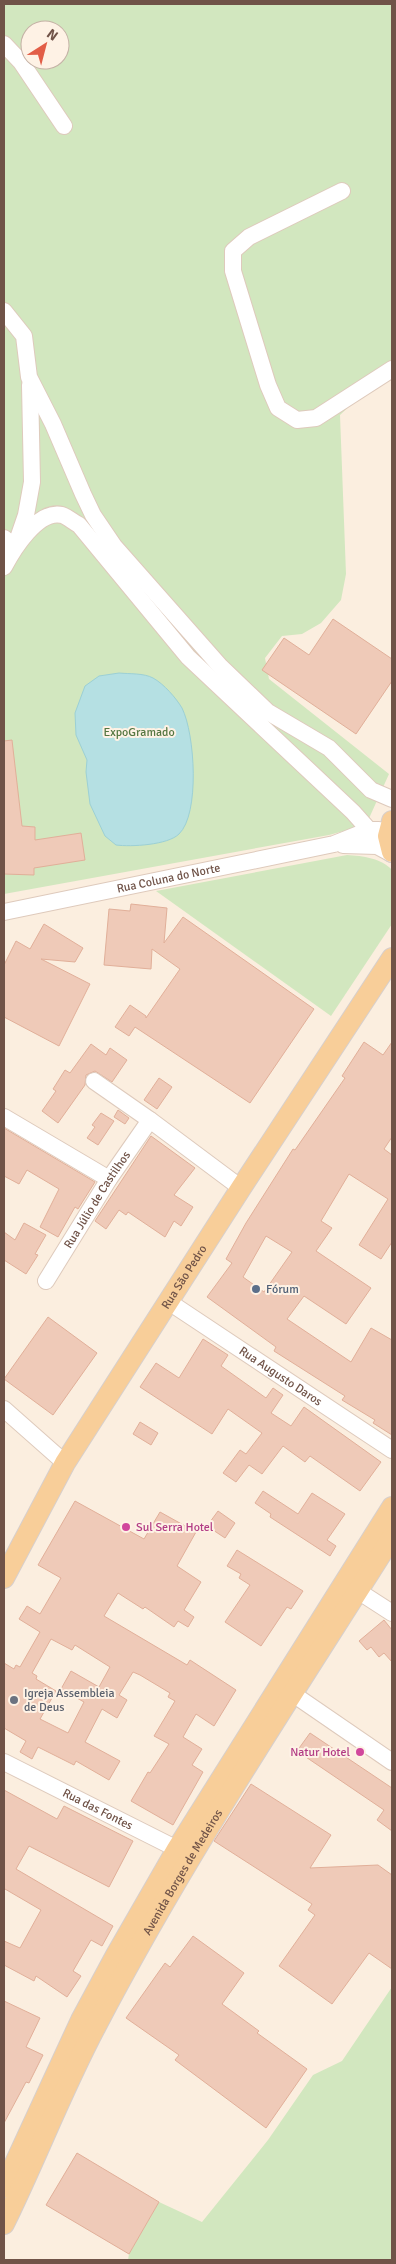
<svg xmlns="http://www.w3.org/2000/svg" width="396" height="2264" viewBox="0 0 396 2264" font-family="Signika,sans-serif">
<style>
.green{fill:#d2e7bf;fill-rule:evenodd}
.water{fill:#b5e0e3;stroke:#9cd0d5}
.building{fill:#efcab8;stroke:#e1af99;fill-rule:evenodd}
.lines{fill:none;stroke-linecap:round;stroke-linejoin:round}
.minor-casing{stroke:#decabc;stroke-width:18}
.major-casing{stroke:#d7cfcc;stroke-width:22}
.minor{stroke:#fff;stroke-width:16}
.major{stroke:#f8ce99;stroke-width:20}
.service-dot{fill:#5c6f8a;stroke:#fef2e5;stroke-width:2}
.hotel-dot{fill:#d1479c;stroke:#fef2e5;stroke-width:2}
.worship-dot{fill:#6b7280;stroke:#fef2e5;stroke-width:2}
.labels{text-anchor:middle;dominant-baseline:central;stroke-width:4;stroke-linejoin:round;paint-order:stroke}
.park-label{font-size:12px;fill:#547641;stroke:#fef2e5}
.street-label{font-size:12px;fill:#705348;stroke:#fef2e5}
.service-label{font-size:12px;fill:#4e5e75;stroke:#fef2e5;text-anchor:start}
.hotel-label{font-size:12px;fill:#b23c85;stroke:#fef2e5;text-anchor:start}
.worship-label{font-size:12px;fill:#5b616d;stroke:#fef2e5;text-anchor:start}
</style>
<rect width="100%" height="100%" fill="#fbeedf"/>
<g class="green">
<path d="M4,4h388v365l-12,8 -40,38 6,159 -5,26 -20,23 -19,11 -20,2 -17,22 4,21 120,95 -23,51 -37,10 -325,59zM30,30h30v30h-30z"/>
<path d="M347,855c16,1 34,3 45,15v54l-61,92 -175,-125z"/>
<polygon points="392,1987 392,2260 128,2260 129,2254 159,2202 202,2222 268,2140 313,2075 342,2061"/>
</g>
<path class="water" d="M119,673c10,1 25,0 34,5 11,6 23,20 29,30 13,26 18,106 -3,126 -11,11 -48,13 -63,11l-11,-9 -15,-32 -4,-32 1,-12 -11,-25 -1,-22 10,-27 14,-10z"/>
<g class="building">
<polygon points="333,619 392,659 392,681 356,734 262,670 284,638 309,655"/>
<polygon points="12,740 22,826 35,827 35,840 81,833 85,860 34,868 34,875 4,874 4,741"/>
<polygon points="131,904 167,908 164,943 183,917 314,1009 250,1103 135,1027 129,1036 115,1027 130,1005 146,1016 146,1018 180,969 152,949 151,969 104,965 109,909 130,911"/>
<polygon points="44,924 83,948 75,962 41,959 90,984 59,1046 4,1017 4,965 16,941 30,949"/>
<path d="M364,1042l19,13 9,-13v95l-8,12 8,6v87l-11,17 -22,-14 29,-46 -39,-25 -28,47 11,7 -16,23 55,37 -25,36 -42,-28 -17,23 64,43 20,-34 21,12v95l-19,-12 2,-3 -33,-20 3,-4 -71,-45 2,-4 -69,-50 25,-34 -6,-4 20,-36 47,-74 2,1 50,-72 -3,-2zM266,1236l26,16 -28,40 -21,-15z"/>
<polygon points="91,1044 106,1055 110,1048 127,1060 112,1082 95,1071 86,1075 85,1085 58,1123 42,1111 56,1091 53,1089 65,1070 70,1073"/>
<polygon points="159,1078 172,1087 157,1109 144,1100"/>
<polygon points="118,1110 129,1118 125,1124 114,1117"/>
<polygon points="101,1113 114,1121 98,1145 87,1138 95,1127 92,1125"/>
<polygon points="4,1128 95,1182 78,1209 75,1207 58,1237 40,1227 59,1189 27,1170 19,1184 4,1176"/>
<polygon points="151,1136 195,1168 174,1195 193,1207 181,1226 174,1221 165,1237 128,1212 126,1215 119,1210 106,1229 95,1221"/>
<polygon points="24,1223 46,1235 35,1254 38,1255 26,1274 4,1260 4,1232 15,1240"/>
<polygon points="48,1317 97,1353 53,1415 4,1379"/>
<polygon points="203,1339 228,1355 221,1366 266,1398 273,1388 283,1395 271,1413 291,1426 304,1407 381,1462 360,1491 310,1456 305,1462 283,1446 262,1474 249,1465 236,1482 223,1473 240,1450 246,1454 262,1433 228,1409 212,1434 140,1387 156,1363 179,1378"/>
<polygon points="140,1422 158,1433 151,1445 133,1434"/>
<polygon points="263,1491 298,1514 312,1493 345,1514 327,1540 336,1546 330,1556 270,1517 271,1514 255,1503"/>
<path d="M75,1501l69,38 16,-27 36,20 -19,34 24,16 -17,28 10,7 -6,10 -10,-6 -4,6 -29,-20 -2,2 -25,-16 -14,23 83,49 3,-5 46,30 -22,36 -18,-12 -13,23 19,12 -10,16 11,7 -30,53 -42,-24 17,-29 2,1 19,-29 -15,-8 21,-35 -7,-4 2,-4 -30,-18 -7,-3 -14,23 8,5 -10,18 -15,-9 -17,33 35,19 -11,19 -33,-19 -2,4 -36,-18 -6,12 -12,-7 6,-11 -22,-13v-65l10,6 2,-4 4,2 20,-35 -21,-13 8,-13 13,8 21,-36 -23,-13zM51,1639l21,11 3,-5 35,22 -11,20 -28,-16 -10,18 23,13 -16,31 -28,-14 16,-28 -20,-12 1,-3 -5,-3z"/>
<polygon points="218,1511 235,1523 225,1538 207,1526"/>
<polygon points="237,1550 303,1591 291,1609 287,1607 261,1646 225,1622 250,1585 239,1578 241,1574 227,1566"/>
<polygon points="384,1620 392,1630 392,1662 384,1653 379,1657 371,1647 367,1650 359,1641"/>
<polygon points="310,1733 392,1788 392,1831 377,1820 384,1810 297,1751"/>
<polygon points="251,1784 331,1835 310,1868 378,1865 392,1875 392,1969 369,1953 332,2004 279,1966 315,1915 308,1910 312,1904 214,1841"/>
<polygon points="4,1790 57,1819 64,1806 133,1841 109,1887 29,1846 16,1869 113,1926 102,1946 91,1940 73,1971 81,1976 67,1997 36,1976 34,1981 4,1965 4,1941 20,1948 41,1910 5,1889 4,1892"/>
<polygon points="193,1936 244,1973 222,2004 259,2031 257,2033 307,2069 266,2128 175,2060 179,2055 126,2018 165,1963 170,1967"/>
<polygon points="4,2001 40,2018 26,2047 43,2055 29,2083 26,2082 4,2123"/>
<polygon points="77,2153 159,2202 129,2254 46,2205"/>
</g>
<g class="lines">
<g class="minor-casing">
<g id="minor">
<polyline points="4,44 21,62 64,126"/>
<polyline points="342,191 249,237 233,251 233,271 268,385 278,408 297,420 316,418 392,369"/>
<polyline points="4,311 24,336 29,377 53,424 83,494 93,515 114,546 220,666 268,712 329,748 371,790 392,799"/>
<polyline points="4,538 15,547 26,515 32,482 30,385"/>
<path d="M4,567c9,-17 34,-58 58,-52 6,2 11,7 17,10l109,132 165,155 16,18 19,10"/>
<polyline points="343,845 377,846 392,854"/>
<path id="s1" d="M4,912l330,-68 35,-14h10"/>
<polyline points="94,1081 150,1120 241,1188"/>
<polyline points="4,1117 109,1179"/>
<path id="s2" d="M46,1281l63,-102 41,-59"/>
<path id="s3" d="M169,1302l223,148"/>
<polyline points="4,1409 65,1463"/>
<polyline points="358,1591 392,1613"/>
<polyline points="293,1694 392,1762"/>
<path id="s4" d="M4,1762l183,92"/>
</g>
</g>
<g class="major-casing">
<g id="major">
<polyline points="392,821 388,836 392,852"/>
<path id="s5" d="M4,1578l61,-115 176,-275 151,-230"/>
<polyline points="4,2187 81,2020 116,1955 177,1849 392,1507"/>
<path id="s6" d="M4,2224c32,-65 58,-134 92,-198 88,-169 195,-329 296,-489"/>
</g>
</g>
<use href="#minor" class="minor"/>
<use href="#major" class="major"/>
</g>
<circle class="service-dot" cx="256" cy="1289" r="5"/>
<g class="hotel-dot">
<circle cx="126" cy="1527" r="5"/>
<circle cx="360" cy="1752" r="5"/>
</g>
<circle class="worship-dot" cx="14" cy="1700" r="5"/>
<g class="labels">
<g class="park-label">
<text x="139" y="732">ExpoGramado</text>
</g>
<g class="street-label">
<text stroke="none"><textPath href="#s1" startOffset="168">Rua Coluna do Norte</textPath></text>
<text stroke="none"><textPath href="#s2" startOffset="96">Rua Júlio de Castilhos</textPath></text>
<text stroke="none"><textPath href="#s5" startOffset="351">Rua São Pedro</textPath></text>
<text stroke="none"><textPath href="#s3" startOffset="134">Rua Augusto Daros</textPath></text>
<text stroke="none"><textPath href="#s4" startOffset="105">Rua das Fontes</textPath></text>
<text stroke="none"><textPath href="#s6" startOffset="395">Avenida Borges de Medeiros</textPath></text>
</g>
<g class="service-label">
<text x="266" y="1289">Fórum</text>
</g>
<g class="hotel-label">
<text x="136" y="1527">Sul Serra Hotel</text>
<text x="350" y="1752" text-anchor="end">Natur Hotel</text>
</g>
<g class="worship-label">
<text x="24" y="1693">Igreja Assembleia<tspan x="24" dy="14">de Deus</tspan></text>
</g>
</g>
<rect width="396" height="2264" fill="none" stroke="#705348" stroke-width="10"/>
<g transform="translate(45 45) rotate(36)"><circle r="24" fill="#fef2e5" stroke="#c5b2a6"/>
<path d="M0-4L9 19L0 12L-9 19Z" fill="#e25e47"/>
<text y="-8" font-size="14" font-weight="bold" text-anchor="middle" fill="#705348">N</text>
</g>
</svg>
